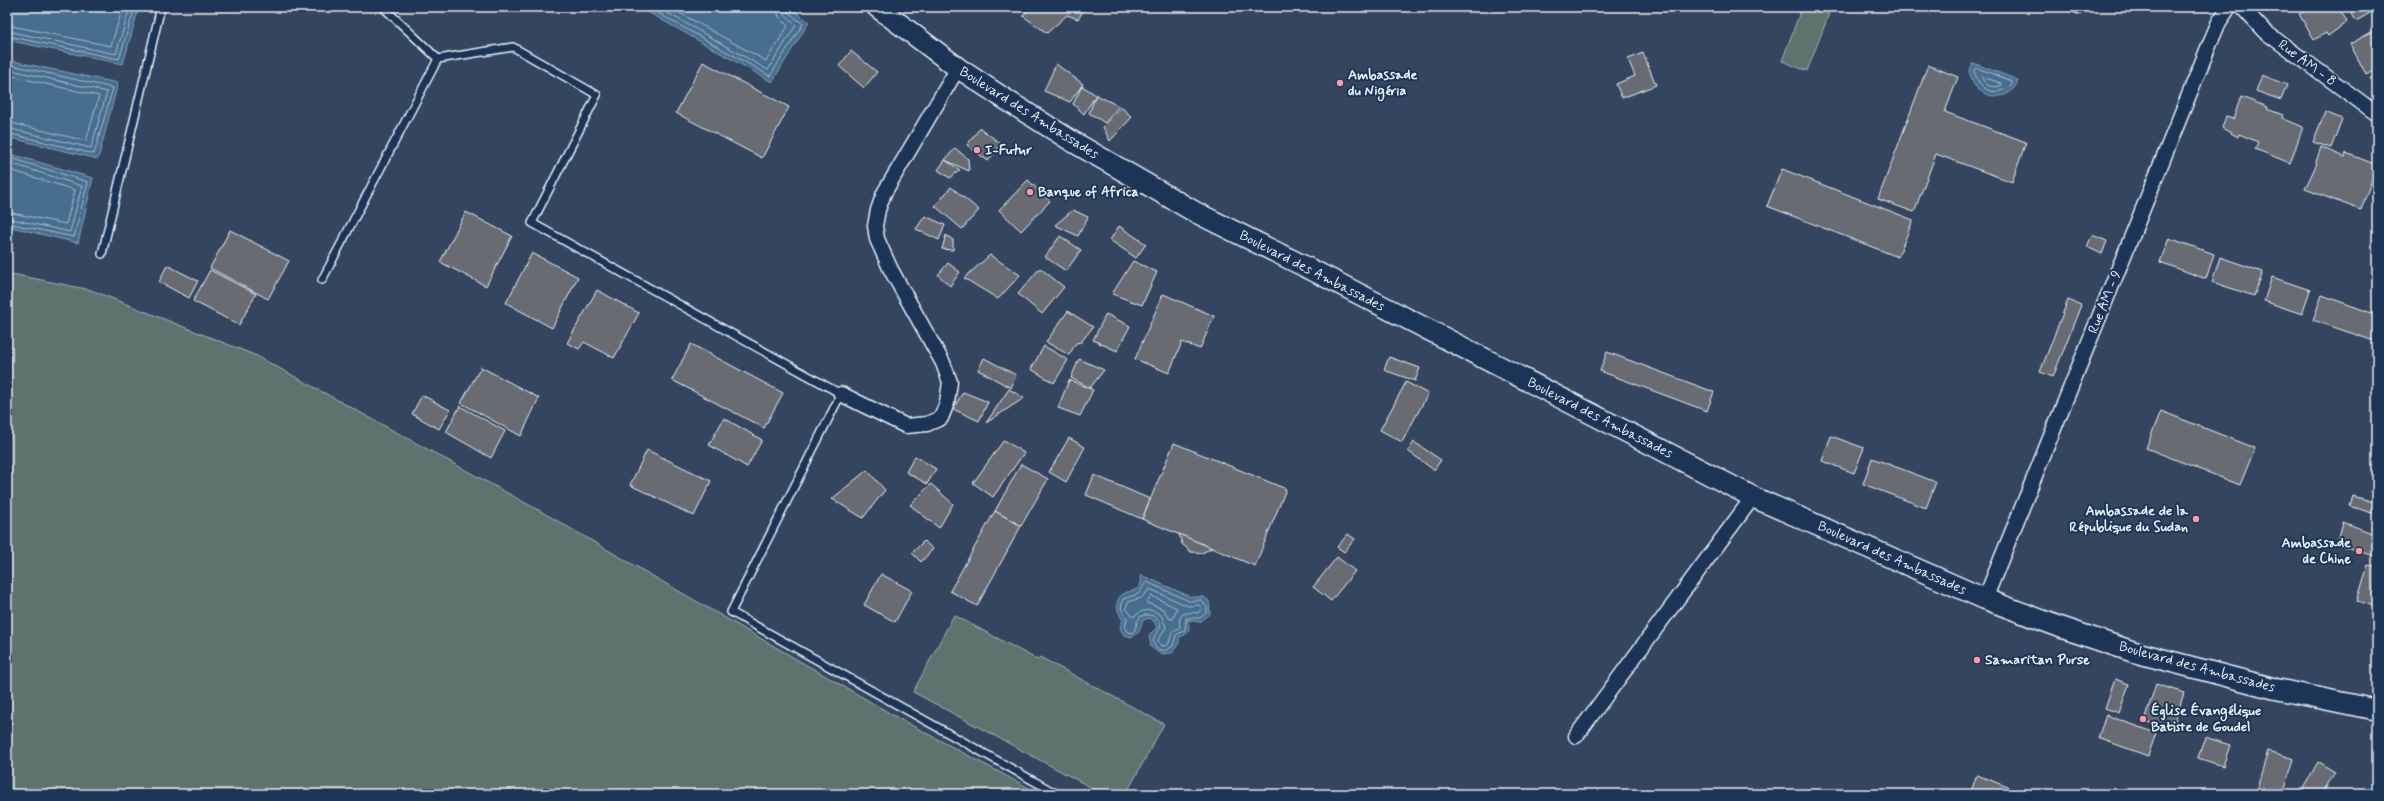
<svg xmlns="http://www.w3.org/2000/svg" width="2384" height="801" viewBox="0 0 2384 801" font-family="Mynerve,sans-serif">
<style>
.green{fill:#5e736e;stroke:#a3b2b3}
.water{fill:#466e8e;stroke:#87a2b8}
.lines{fill:none;stroke-linecap:round;stroke-linejoin:round}
.shore{stroke:#a7bdce;stroke-width:1}
.building{fill:#686c72;stroke:#e8f1f8}
.lane-casing{stroke:#e8f1f8;stroke-width:10}
.street-casing{stroke:#e8f1f8;stroke-width:17}
.secondary-casing{stroke:#e8f1f8;stroke-width:23}
.lane{stroke:#1d3557;stroke-width:7}
.street{stroke:#1d3557;stroke-width:14}
.secondary{stroke:#1d3557;stroke-width:20}
.poi-dot{fill:#ff9aa2;stroke:#1d3557;stroke-width:1.5}
.labels{text-anchor:middle;dominant-baseline:central;stroke-width:4;stroke-linejoin:round;paint-order:stroke}
.street-label{font-size:14px;fill:#e8f1f8;stroke:#1d3557}
.poi-label{font-size:14px;font-weight:bold;fill:#e8f1f8;stroke:#1d3557;text-anchor:start}
</style>
<rect width="100%" height="100%" fill="#34465f"/>
<filter id="ink" filterUnits="userSpaceOnUse"><feTurbulence type="fractalNoise" baseFrequency=".025" numOctaves="2"/><feDisplacementMap in="SourceGraphic" scale="8" xChannelSelector="R" yChannelSelector="G"/><feConvolveMatrix kernelMatrix="1 2 1 2 8 2 1 2 1" color-interpolation-filters="sRGB"/></filter>
<g filter="url(#ink)">
<g class="green">
<polygon points="1802,7 1810,7 1829,14 1807,71 1782,61"/>
<polygon points="7,273 91,290 257,356 542,512 900,719 1040,794 7,794"/>
<polygon points="954,615 1038,660 1040,657 1164,724 1126,794 1103,794 913,692"/>
</g>
<g class="water">
<polygon points="7,7 139,7 123,64 7,40"/>
<polygon points="639,7 789,7 809,22 772,82"/>
<polygon points="7,60 118,83 98,159 7,137"/>
<path d="M1973,63l45,17c-6,20 -30,21 -43,6 -3,-4 -4,-10 -6,-15z"/>
<polygon points="7,153 93,178 78,243 7,226"/>
<path d="M1141,575l50,22h13l5,4 1,13 -10,8 -13,-2c4,9 2,15 -8,17v6l-7,10 -12,1 -9,-7 -2,-12 8,-8 -3,-6 -5,-3 -6,2 -4,12 -7,5 -8,-2 -4,-7 3,-8c-6,-8 -10,-22 2,-27 10,-4 18,-2 16,-18z"/>
</g>
<g class="lines">
<g class="shore">
<polyline points="647,7 770,76 803,24 788,12 787,7"/>
<polyline points="657,7 768,70 796,25 784,14 782,7"/>
<polyline points="669,7 766,61 788,26 779,17 776,7"/>
<polyline points="7,25 111,46 123,7"/>
<polyline points="7,31 116,54 130,7"/>
<polyline points="7,36 119,59 135,7"/>
<polyline points="7,64 113,88 94,154 7,133"/>
<path d="M1977,68l35,13v4c-17,13 -32,6 -38,-14z"/>
<polyline points="7,69 107,92 91,148 7,128"/>
<polyline points="7,75 99,96 86,141 7,122"/>
<path d="M1982,77l19,6 1,2c-8,4 -19,1 -20,-8z"/>
<polyline points="7,157 88,182 74,237 7,223"/>
<polyline points="7,162 82,186 70,232 7,218"/>
<polyline points="7,169 75,190 66,224 7,212"/>
<path d="M1147,582l42,19 13,-1 5,8 -1,5 -6,5h-14l-1,12 -9,5 -3,11 -8,5 -8,-2c-8,-10 -1,-14 4,-22 -3,-11 -10,-14 -20,-11l-4,6 -2,8 -3,3 -5,-1 -2,-4 2,-9 -6,-11 2,-9 15,-5z"/>
<path d="M1150,589l38,17 11,-1 3,3 -4,5c-12,-1 -21,-1 -18,14l-8,5 -3,11 -4,3 -5,-1 -2,-5 8,-13 -5,-12c-12,-8 -18,-5 -28,2l-7,-9 2,-6 13,-4z"/>
<polygon points="1152,596 1177,608 1173,619 1170,619 1163,609 1147,603"/>
</g>
</g>
<g class="building">
<polygon points="1030,7 1081,7 1084,10 1078,19 1067,15 1047,33 1023,16"/>
<polygon points="2058,7 2084,7 2080,15"/>
<polygon points="2313,7 2339,7 2347,22 2328,36 2326,33 2314,40 2299,14"/>
<polygon points="2348,7 2377,7 2377,9 2356,21"/>
<polygon points="2377,29 2377,68 2366,74 2350,44"/>
<polygon points="851,51 877,72 864,88 839,66"/>
<polygon points="1643,53 1656,85 1622,98 1616,84 1635,76 1628,59"/>
<polygon points="703,62 789,107 762,158 676,113"/>
<polygon points="1056,64 1083,84 1070,102 1044,91"/>
<polygon points="1928,65 1958,77 1945,112 2026,142 2012,182 1936,154 1914,212 1878,199"/>
<polygon points="2262,75 2287,85 2281,100 2256,91"/>
<polygon points="1082,86 1096,95 1084,114 1073,104"/>
<polygon points="1096,95 1119,106 1105,123 1089,113"/>
<polygon points="2241,97 2268,107 2267,109 2283,115 2282,118 2303,127 2290,163 2255,149 2258,142 2239,134 2238,137 2222,128 2226,117 2233,119"/>
<polygon points="1121,107 1132,117 1110,141 1103,127"/>
<polygon points="2325,112 2342,119 2331,148 2313,142"/>
<polygon points="980,128 1001,144 988,161 967,145"/>
<polygon points="2321,147 2345,157 2346,153 2377,165 2361,210 2305,189 2317,163 2316,162"/>
<polygon points="955,148 968,159 969,171 945,160"/>
<polygon points="945,160 960,170 950,178 938,170"/>
<polygon points="1782,169 1913,220 1898,257 1767,206"/>
<polygon points="1028,180 1050,201 1021,231 999,210"/>
<polygon points="951,187 979,210 962,229 935,206"/>
<polygon points="1073,210 1088,217 1078,236 1055,225"/>
<polygon points="466,212 512,236 486,286 440,262"/>
<polygon points="925,216 945,225 939,240 916,229"/>
<polygon points="1119,226 1146,244 1136,258 1110,240"/>
<polygon points="230,230 289,261 268,299 210,268"/>
<polygon points="946,235 953,240 953,250 942,249"/>
<polygon points="2092,235 2107,241 2102,254 2087,247"/>
<polygon points="1060,236 1081,250 1066,271 1045,257"/>
<polygon points="2169,238 2214,254 2206,279 2160,262"/>
<polygon points="532,253 578,277 552,328 506,303"/>
<polygon points="990,255 1020,275 998,299 964,278"/>
<polygon points="2220,257 2263,272 2254,296 2212,282"/>
<polygon points="1133,261 1157,272 1142,305 1112,294"/>
<polygon points="948,263 960,272 950,286 938,275"/>
<polygon points="167,265 198,281 189,298 159,282"/>
<polygon points="1040,268 1064,287 1042,314 1018,294"/>
<polygon points="210,270 256,294 239,325 193,301"/>
<polygon points="2272,277 2310,290 2302,314 2264,301"/>
<polygon points="597,290 639,313 614,358 584,342 579,349 567,343"/>
<polygon points="1163,294 1214,316 1200,349 1182,342 1169,373 1135,359"/>
<polygon points="2322,295 2377,315 2377,332 2374,341 2313,320"/>
<polygon points="2068,300 2081,305 2053,377 2040,372"/>
<polygon points="1068,311 1093,327 1081,342 1076,343 1069,355 1046,342"/>
<polygon points="1106,314 1130,326 1117,351 1093,340"/>
<polygon points="691,344 783,393 764,428 672,380"/>
<polygon points="1044,346 1068,360 1054,383 1031,369"/>
<polygon points="1607,352 1714,392 1707,411 1600,371"/>
<polygon points="1389,357 1420,368 1415,381 1384,370"/>
<polygon points="984,358 1016,375 1011,388 978,370"/>
<polygon points="1079,359 1104,370 1090,388 1071,378"/>
<polygon points="481,367 539,398 521,436 461,403"/>
<polygon points="1069,380 1093,390 1080,416 1058,408"/>
<polygon points="1406,382 1428,394 1402,442 1380,430"/>
<polygon points="1009,389 1024,398 986,423"/>
<polygon points="963,392 988,402 979,421 953,409"/>
<polygon points="422,395 450,410 439,429 412,414"/>
<polygon points="460,406 505,431 491,458 446,432"/>
<polygon points="2161,411 2255,448 2240,485 2146,448"/>
<polygon points="724,418 762,440 747,467 709,445"/>
<polygon points="1831,436 1864,448 1854,473 1822,461"/>
<polygon points="1069,438 1085,447 1066,482 1049,472"/>
<polygon points="1004,440 1024,453 993,497 973,483"/>
<polygon points="1414,442 1441,460 1434,470 1408,451"/>
<polygon points="1174,443 1286,489 1255,566 1142,519"/>
<polygon points="647,450 711,481 694,516 630,485"/>
<polygon points="915,456 936,469 927,484 906,472"/>
<polygon points="1872,458 1936,482 1926,508 1863,484"/>
<polygon points="1021,464 1048,479 1021,526 995,511"/>
<polygon points="867,470 885,490 863,518 832,499"/>
<polygon points="1094,475 1150,499 1142,519 1086,495"/>
<polygon points="931,484 953,504 939,528 910,505"/>
<polygon points="2353,496 2377,503 2375,514 2350,506"/>
<polygon points="995,511 1021,526 977,606 950,591"/>
<polygon points="2343,522 2377,535 2377,550 2374,556 2337,544"/>
<polygon points="1179,534 1212,548 1202,553 1191,552 1182,544"/>
<polygon points="1348,534 1355,539 1344,552 1337,547"/>
<polygon points="924,541 933,549 921,562 912,553"/>
<polygon points="1337,557 1355,571 1331,601 1313,587"/>
<polygon points="2368,565 2377,568 2377,596 2374,606 2357,601"/>
<polygon points="881,574 912,591 895,622 864,605"/>
<polygon points="2115,679 2129,684 2119,713 2105,708"/>
<polygon points="2156,684 2184,693 2172,730 2144,721"/>
<polygon points="2106,715 2156,733 2148,756 2098,738"/>
<polygon points="2205,737 2230,745 2223,766 2198,758"/>
<polygon points="2268,751 2294,759 2283,794 2255,794"/>
<polygon points="2318,762 2335,772 2322,794 2300,794"/>
<polygon points="1977,775 2018,791 2017,794 1970,794"/>
</g>
<g class="lines">
<g class="lane-casing">
<g id="lane">
<polyline points="383,7 438,59"/>
<polyline points="438,59 513,47 597,95 532,223 841,394 731,612 1057,794"/>
<polyline points="102,254 161,7"/>
<polyline points="322,280 438,59"/>
</g>
</g>
<g class="street-casing">
<g id="street">
<polyline points="2242,7 2264,31 2377,114"/>
<polyline points="841,394 906,426 927,424 941,418 947,403 950,382 943,363 891,270 877,239 875,226 878,210 884,193 958,68"/>
<polyline points="1985,599 2210,43 2219,22 2229,7"/>
<polyline points="1576,736 1753,497"/>
</g>
</g>
<g class="secondary-casing">
<polyline id="secondary" points="877,7 958,68 1008,101 1070,140 1195,212 1326,277 1753,497 1985,599 2060,627 2134,652 2276,689 2377,710"/>
</g>
<use href="#lane" class="lane"/>
<use href="#street" class="street"/>
<use href="#secondary" class="secondary"/>
</g>
</g>
<g class="poi-dot">
<circle cx="1340" cy="83" r="4"/>
<circle cx="977" cy="150" r="4"/>
<circle cx="1030" cy="192" r="4"/>
<circle cx="2196" cy="519" r="4"/>
<circle cx="2359" cy="551" r="4"/>
<circle cx="1977" cy="660" r="4"/>
<circle cx="2143" cy="719" r="4"/>
</g>
<g class="labels">
<g class="street-label">
<text transform="translate(2307 63) rotate(36)">Rue AM - 8</text>
<text transform="translate(1029 113) rotate(32)">Boulevard des Ambassades</text>
<text transform="translate(1312 271) rotate(27)">Boulevard des Ambassades</text>
<text transform="translate(2105 302) rotate(-68)">Rue AM - 9</text>
<text transform="translate(1600 418) rotate(27)">Boulevard des Ambassades</text>
<text transform="translate(1892 558) rotate(24)">Boulevard des Ambassades</text>
<text transform="translate(2197 667) rotate(15)">Boulevard des Ambassades</text>
</g>
<g class="poi-label">
<text x="1348" y="75">Ambassade<tspan x="1348" dy="16">du Nigéria</tspan></text>
<text x="985" y="150">I-Futur</text>
<text x="1038" y="192">Banque of Africa</text>
<text x="2188" y="511" text-anchor="end">Ambassade de la<tspan x="2188" dy="16">République du Sudan</tspan></text>
<text x="2351" y="543" text-anchor="end">Ambassade<tspan x="2351" dy="16">de Chine</tspan></text>
<text x="1985" y="660">Samaritan Purse</text>
<text x="2151" y="711">Église Évangélique<tspan x="2151" dy="16">Batiste de Goudel</tspan></text>
</g>
</g>
<rect width="2384" height="801" fill="none" stroke="#1d3557" stroke-width="24"/>
<rect x="12" y="12" width="2360" height="777" fill="none" stroke="#e8f1f8" stroke-width="1.5" filter="url(#ink)"/>
</svg>
